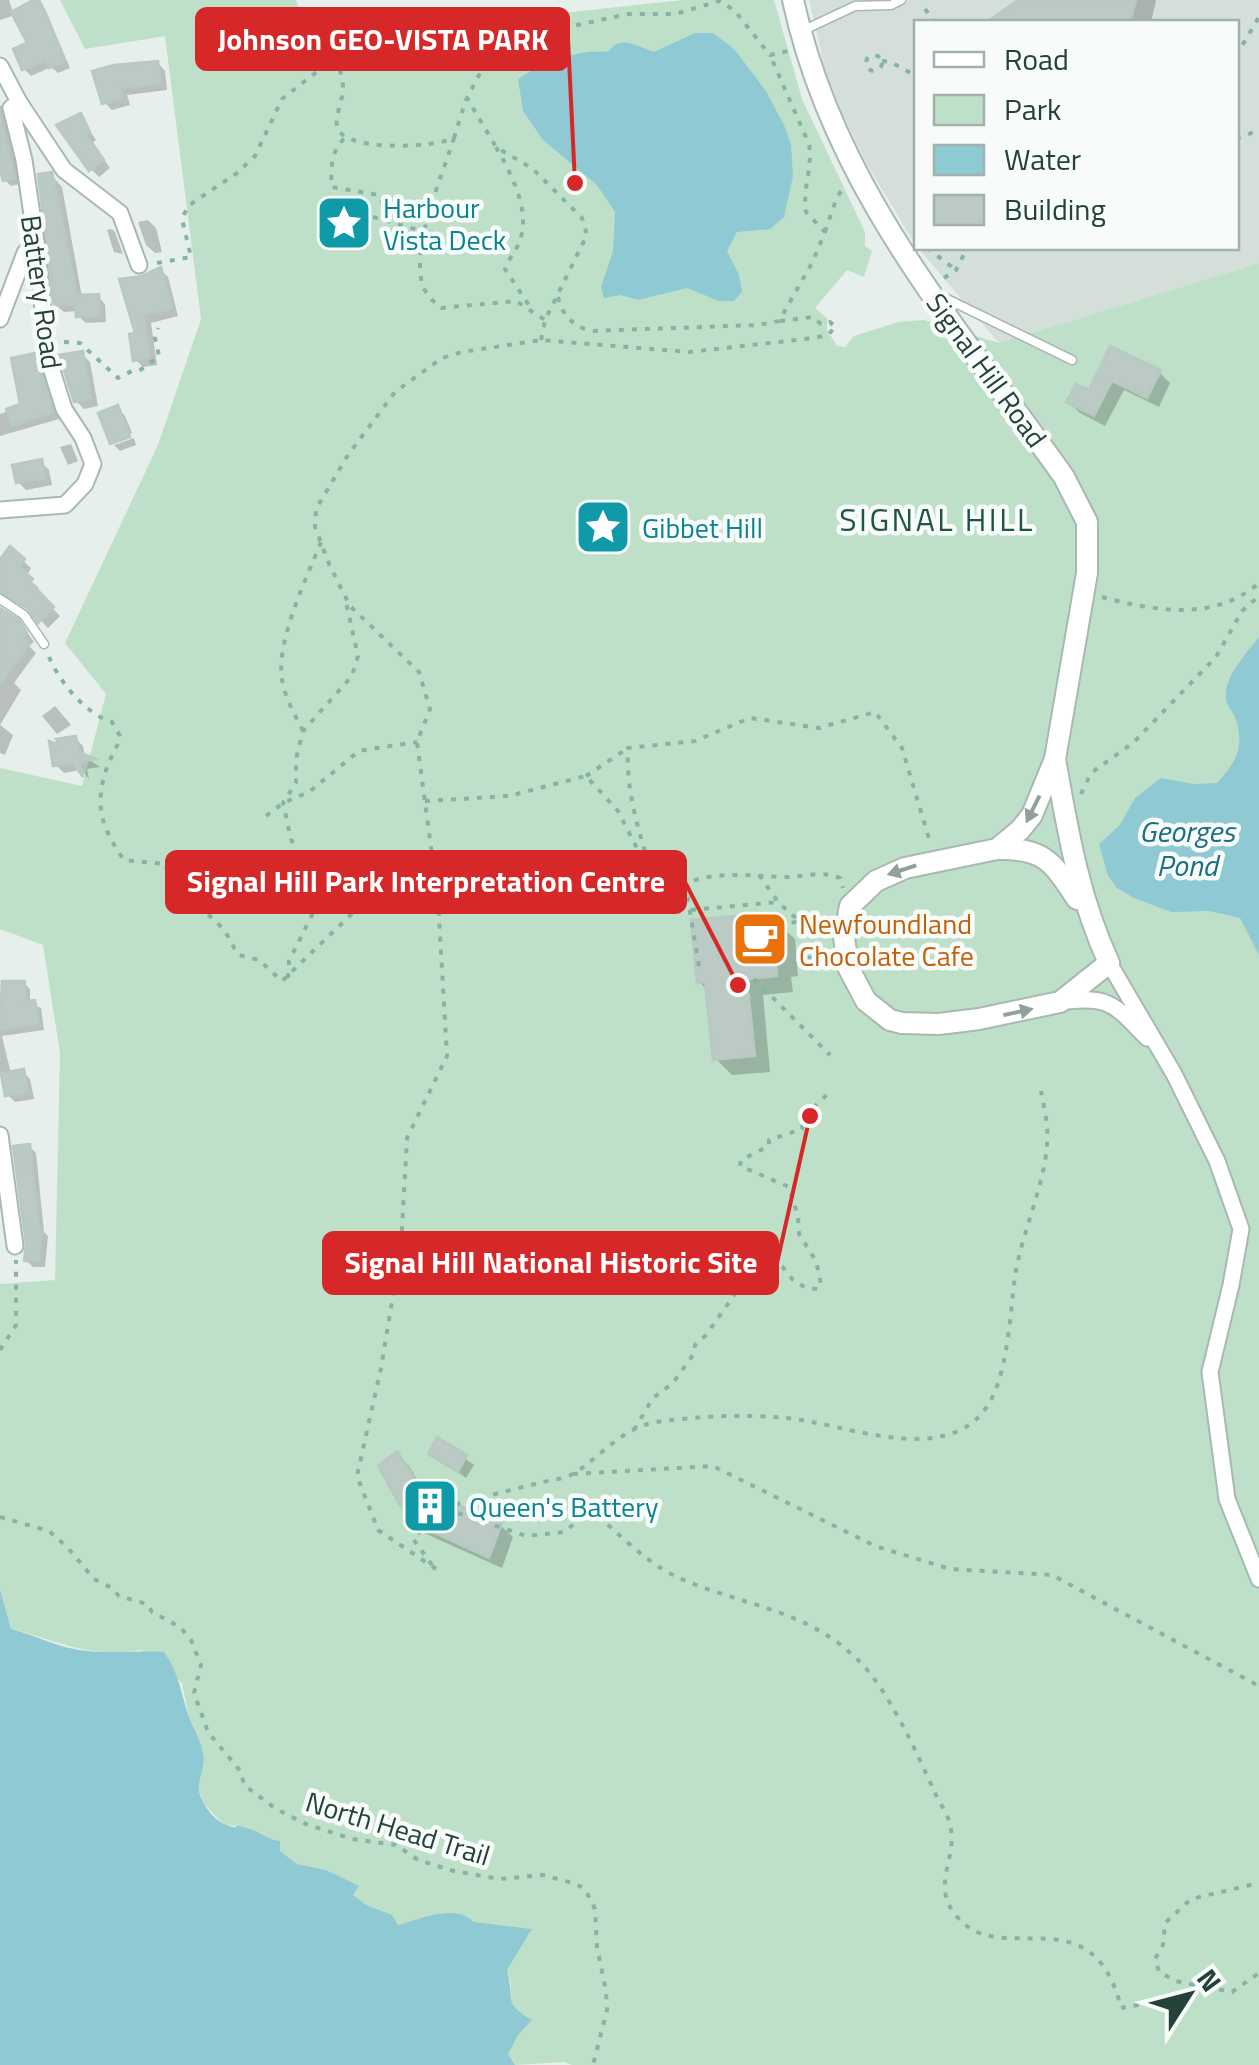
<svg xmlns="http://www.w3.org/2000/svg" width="1259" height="2065" viewBox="0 0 1259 2065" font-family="'Titillium Web',sans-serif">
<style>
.built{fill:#d4dfda}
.green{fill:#bfe0c8}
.water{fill:#8ec9d4}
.shadow{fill:#0003}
.building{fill:#bbcac4;stroke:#b8c9c2;stroke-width:2.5}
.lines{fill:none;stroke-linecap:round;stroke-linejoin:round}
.service-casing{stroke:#a8b8b2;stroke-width:11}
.minor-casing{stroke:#a8b8b2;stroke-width:19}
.tertiary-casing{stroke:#a8b8b2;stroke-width:24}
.path{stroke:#86b3a5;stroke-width:4;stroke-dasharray:5 8;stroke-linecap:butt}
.service{stroke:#fff;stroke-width:8}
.minor{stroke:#fff;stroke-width:15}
.tertiary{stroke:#fff;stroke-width:20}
.oneway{fill:#92a09c}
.labels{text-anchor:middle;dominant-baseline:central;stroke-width:9;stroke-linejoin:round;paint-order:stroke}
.culture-label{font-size:28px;fill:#0d838f;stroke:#f7fbf9;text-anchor:start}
.street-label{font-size:28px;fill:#24423a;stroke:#f7fbf9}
.food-label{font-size:28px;fill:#c56008;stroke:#f7fbf9;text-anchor:start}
.water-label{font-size:30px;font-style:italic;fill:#1c6f80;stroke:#f7fbf9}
.quarter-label{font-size:32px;letter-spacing:2.5px;fill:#1f5548;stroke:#f7fbf9}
.leader{fill:none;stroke:#d62828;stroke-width:4}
.callout-dot{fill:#d62828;stroke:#f7fbf9;stroke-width:4}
.callout{fill:#d62828;stroke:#d62828;stroke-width:4}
.callout-label{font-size:30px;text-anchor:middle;font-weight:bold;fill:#fff}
</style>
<rect width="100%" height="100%" fill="#e6efeb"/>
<polygon class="built" points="809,0 1259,0 1259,263 999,343 918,248 1236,248 1236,22 916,22 916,246 865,161 841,111 825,70"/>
<path class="green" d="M60,0h236l12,40 375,-40h91l28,99 63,133v14l7,5 -8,26 -17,-7 -32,38 12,10v12l10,16 8,1 9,-11 44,-14 26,-2 75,23 260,-80v1802h-687l-8,-3 -49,3 -7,-11 10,-19 -4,-25 -5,-9 2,-18 -4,-13 25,-41 -58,-7c-18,-19 -54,-3 -77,4l-39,-25 -5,-6 5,-8 -32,-17 -29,-6 -17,-13 -1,-10 -9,-1 -23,-13 -23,-2 -20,-21 -6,-16 3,-45 -12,-26 -7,-34 -41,-33c-53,9 -81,-9 -130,-21l-11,-40v-305l55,-4 5,-227 -17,-108 -43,-16v-161l82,18 24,-92 -41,-51 93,-198 43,-126 -36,-283 -80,13z"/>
<g class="water">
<path d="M695,33h18l21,16 32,42 18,34 7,19 2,32 -9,41 -14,12 -33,3 -10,19 12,24 3,17 -8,9h-15l-32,-13 -49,12 -18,-5 -16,3 -3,-11 12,-36 2,-39 -18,-27 -54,-45 -20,-29 -5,-32c24,-16 60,-30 90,-27 13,-18 28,-6 46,0z"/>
<path d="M1259,637v318l-19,-37 -31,-7 -38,1 -37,-14 -17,-10 -9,-12 -9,-32 21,-19 15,-27 26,-20 33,6 23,-1c18,-19 28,-36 19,-63 -2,-7 -9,-14 -10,-21 -3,-22 21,-46 33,-62z"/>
<path d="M0,1589l11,40c21,5 42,16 63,20 30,6 59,1 90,3 15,21 17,41 25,65 5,12 12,23 14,37 3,14 -6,25 -4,37 3,14 16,31 30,35 14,4 0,-2 15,1 13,2 22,13 36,14v10l17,13 29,6 33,16 -6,9 13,10 26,10 6,10c22,-6 58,-22 76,-3l58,7 -25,41c8,28 -6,33 25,50l-14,15 -10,19 7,11h-515z"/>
</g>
<g class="shadow">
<polygon points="0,0 9,0 13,13 37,1 44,7 70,68 58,73 51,67 31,76 24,69 30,44 15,15 0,20"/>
<polygon points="1022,0 1155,0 1156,1 1151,22 1000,22 995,16"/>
<polygon points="158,63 165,71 167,90 127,95 130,105 112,110 104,102 96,73"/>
<polygon points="0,105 6,111 20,184 11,186 5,180 0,152"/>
<polygon points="80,116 96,140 92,143 110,168 99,177 91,169"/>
<polygon points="51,175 62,187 82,297 98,297 105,304 106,322 86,323 78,316 78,311 64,312 56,305"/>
<polygon points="148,220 156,228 162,252 155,253 146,245 138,222"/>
<polygon points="112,229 115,232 123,254 114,252 107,230"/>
<polygon points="161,270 168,277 178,316 151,323 157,365 143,367 135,359 143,278"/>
<polygon points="1111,349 1159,372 1170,383 1159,407 1124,390 1105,426 1080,413 1069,402 1090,394"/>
<polygon points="82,354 90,362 98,406 84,409 76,401"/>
<polygon points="35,355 42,362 59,419 0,436 0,414 23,406"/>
<polygon points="118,408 125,416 132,433 112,443 101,414"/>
<polygon points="134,438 136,445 120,451 114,445"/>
<polygon points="71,444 78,461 68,465 60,447"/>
<polygon points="41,462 49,470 52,485 26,490 18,482"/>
<polygon points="23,561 31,568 26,577 39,588 36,592 60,616 48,628 34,613 13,599 6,600 0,595 0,563"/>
<polygon points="0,613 26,631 34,642 29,646 36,653 14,683 21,690 0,725 13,735 5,755 0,753"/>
<polygon points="55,706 71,725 57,734 42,716"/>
<polygon points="75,738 83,746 85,757 100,767 87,769 89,779 81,770 64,773 56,765"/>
<polygon points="770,916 795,939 798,976 791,977 793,992 763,995 770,1072 732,1075 715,1058 709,991 699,982"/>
<polygon points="24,983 30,989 30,1003 41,1008 44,1030 2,1036 11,1074 23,1072 30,1079 34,1099 15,1102 7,1094 4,1075 0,1076 0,995"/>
<polygon points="29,1146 36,1153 44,1232 48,1236 45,1267 33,1267 27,1261"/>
<polygon points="438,1441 474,1465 466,1478 431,1453"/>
<polygon points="397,1454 409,1466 427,1496 500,1525 513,1537 502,1568 424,1533 411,1520"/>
</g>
<g class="building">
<polygon points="33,0 39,0 47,16 65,61 49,68 46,60 22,70 13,49 27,43 11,12"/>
<polygon points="1018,0 1136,0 1130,22 987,22"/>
<polygon points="158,61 161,83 121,88 123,98 102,104 92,71 114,65"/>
<polygon points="81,113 90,132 86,134 104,160 89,171 56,125"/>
<polygon points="0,117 15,178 3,181 0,171"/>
<polygon points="52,172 77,295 99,294 100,316 76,317 75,304 54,306 38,174"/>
<polygon points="161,267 172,309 144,315 150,358 133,361 129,334 135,333 119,279 142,276"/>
<polygon points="1110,346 1161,370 1147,398 1112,381 1094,416 1066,402 1076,384 1089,390"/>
<polygon points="83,351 91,399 74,402 59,355"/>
<polygon points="36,353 53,412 12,426 6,409 20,404 11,358"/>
<polygon points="118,405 130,437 110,444 98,413"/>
<polygon points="42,459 45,478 16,483 12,465"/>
<polygon points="10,546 25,559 19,567 33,579 30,582 54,607 38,623 28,609 0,592 0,559"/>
<polygon points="0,608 19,620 27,633 23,638 30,644 0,684"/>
<polygon points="76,736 79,752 96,759 80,762 83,777 73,763 53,766 49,741 60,745 56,739"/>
<polygon points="771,913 772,920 779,919 783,960 776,961 777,976 747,979 755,1056 713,1060 705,982 697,983 691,920"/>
<polygon points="2,981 25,981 25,1001 35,1000 39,1024 0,1030"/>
<polygon points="24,1069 28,1092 5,1096 1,1073"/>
<polygon points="30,1144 39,1227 42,1227 39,1261 24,1261 26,1244 13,1146"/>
<polygon points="437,1437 467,1455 458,1472 428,1454"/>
<polygon points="397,1451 422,1491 502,1523 489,1558 409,1521 378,1466"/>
</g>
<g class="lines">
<g class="service-casing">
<g id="service">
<polyline points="804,30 855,6 891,5 901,0"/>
<polyline points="941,296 1072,360"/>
<polyline points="0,599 24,615 44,644"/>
</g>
</g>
<g class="minor-casing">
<g id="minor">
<polyline points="0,66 19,102 11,108 24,160 36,242 48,358 64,409 83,438 93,464 85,484 65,505 0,510"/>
<polyline points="19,102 64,170 120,213 139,265"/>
<polyline points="0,319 25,253 36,242"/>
<polyline points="1109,963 1174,1074 1217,1161 1241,1229 1231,1285 1210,1372 1227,1499 1259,1579"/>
<path d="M1060,1002c49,-7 54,2 87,36"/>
<polyline points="0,1135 15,1246"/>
</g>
</g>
<g class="tertiary-casing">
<g id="tertiary">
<path d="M793,0c41,189 162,323 271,477l23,45v51l-32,186 -23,56 -12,15 -23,19 -92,19 -29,13 -26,25 -6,31 4,30 18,34 24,19 12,3 37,1 40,-5 81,-17 49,-39c-31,-68 -41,-131 -54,-204"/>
<path d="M997,849c47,-1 55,12 80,50"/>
</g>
</g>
<g class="path">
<polyline points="925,9 935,22"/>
<circle cx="874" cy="63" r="8"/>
<polyline points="1236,56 1259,17"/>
<path d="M337,57c2,10 6,22 6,31 0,13 -8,26 -6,39 6,25 98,21 117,11 -12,39 -42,105 -32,145 3,11 11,18 19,25l75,-7 29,19"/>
<polyline points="882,61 891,62 916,76"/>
<polyline points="454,138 466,99"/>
<path d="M344,139c-12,9 -14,32 -12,48l46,8 8,13 -5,12"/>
<polyline points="1236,139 1259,130"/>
<path d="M496,147c14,24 35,64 24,93 -3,10 -11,18 -15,29l27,41"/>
<polyline points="373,217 425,232"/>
<polyline points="825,232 837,197 844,187"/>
<polyline points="927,248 956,270"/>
<polyline points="157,263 191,257 182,219 188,206 237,173 255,156 282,99 359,39 396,38 465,57 488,58"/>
<polyline points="944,278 956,270 967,248"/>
<path d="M558,297c4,18 14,28 32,34l168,-6 21,-4 33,-58 13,-31 -19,-20c-4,-23 7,-44 3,-68l-39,-89"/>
<polyline points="780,321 813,317 821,324 830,322 835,327"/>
<polyline points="541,340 545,320 587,235 582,218 533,169 496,147 467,98 488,58 536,34 628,14 676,14 719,1 734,10 770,55 788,51"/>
<polyline points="64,342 80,343 118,378 132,371 139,371 159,356 155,338 158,328"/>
<path d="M1102,597c52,14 112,25 157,-14"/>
<path d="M49,657c11,26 37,57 63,65l8,14c-2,11 -9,20 -13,31 -13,39 -6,60 17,93l41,4c9,32 36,40 57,64 8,9 10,19 17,27l20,5 23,21 76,-73 12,-5 68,-3"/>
<path d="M303,731c-8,-16 -19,-35 -21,-52 -6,-38 25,-102 39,-137"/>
<polyline points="586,776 628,748"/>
<polyline points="1081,794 1091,773 1133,743 1216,657 1242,611 1259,596"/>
<path d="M425,801l84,-5 77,-20 32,35 22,43 9,10c-12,-38 -23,-75 -21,-116l67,-7 55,-23 69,10 56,-16 27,36 28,94"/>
<polyline points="266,816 283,803 309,792 359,751 417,742"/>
<polyline points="649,864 665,878 686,888"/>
<polyline points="759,875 778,902 799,921"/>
<polyline points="691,910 778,902"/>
<polyline points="779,926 799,921 827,931"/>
<polyline points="782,951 826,962"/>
<path d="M699,966l-13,-78 3,-6c31,-11 63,-6 96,-5 19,0 37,-7 55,1l3,10"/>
<polyline points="288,978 289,961 312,915 304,872 291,839 283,803 296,783 296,759 303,731 352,676 358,656 346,602"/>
<polyline points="754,979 830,1055"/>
<polyline points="0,1350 16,1325 16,1260"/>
<path d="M634,1430l19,-32 20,-15 20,-28 2,-10 11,-10 31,-44c4,-21 27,-14 36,-29l8,3 12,15 13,8 12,1 3,-5 -5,-23 -17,-27 -1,-18 -9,-29 -49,-21 1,-6 28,-14v-6l33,-11 2,-13 26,-24"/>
<polyline points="573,1474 713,1466 875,1546 950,1569 1052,1575 1259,1686"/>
<path d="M443,1508c32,-9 64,-17 96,-25 11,-3 26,-4 36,-10 27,-18 48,-46 82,-51 41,-6 88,-8 129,-4 57,5 158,50 200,-10 22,-31 24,-94 29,-132 7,-44 30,-92 32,-132 2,-18 -3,-36 -6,-53"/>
<polyline points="0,1517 49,1531 68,1548 94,1579 112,1588 119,1596 147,1604 152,1612 180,1627 191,1640 201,1665 194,1693 208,1732 241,1772 244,1785 276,1809 306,1824 352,1839 396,1845 418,1860 454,1871 500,1879 543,1875 576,1884 585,1889 595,1909 597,1947 606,1991 607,2010 593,2065"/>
<path d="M432,1565l-19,-26 30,-31 83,28 39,-4 25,-23c25,21 53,51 83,66 62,30 132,32 185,85 30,29 59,93 76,131 5,11 14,23 16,34 9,34 -22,61 9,94 44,49 134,-26 162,89 24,-6 58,-2 74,-23l37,7 27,-19"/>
<polyline points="436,1569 378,1530 357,1476 381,1368 401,1247 407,1138 447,1056 438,900 417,742 430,709 419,672 350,606 329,564 315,527 316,509 348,455 395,392 442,358 462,352 541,340 689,352 814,338 828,335 835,327"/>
<polyline points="1194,1985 1176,1981 1159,1972 1155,1959 1163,1945 1165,1923 1191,1899 1259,1883"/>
</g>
<use href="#service" class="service"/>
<use href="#minor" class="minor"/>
<use href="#tertiary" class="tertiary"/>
</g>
<defs><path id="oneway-solid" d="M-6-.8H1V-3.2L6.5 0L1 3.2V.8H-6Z" transform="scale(2.5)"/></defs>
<g class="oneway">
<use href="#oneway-solid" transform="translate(1033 809) rotate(116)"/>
<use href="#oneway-solid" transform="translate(902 870) rotate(162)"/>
<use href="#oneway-solid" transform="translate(1018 1012) rotate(-12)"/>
</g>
<defs>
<g id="sight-square" transform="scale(2.875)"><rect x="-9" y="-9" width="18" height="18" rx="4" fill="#0f9aa8" stroke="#f7fbf9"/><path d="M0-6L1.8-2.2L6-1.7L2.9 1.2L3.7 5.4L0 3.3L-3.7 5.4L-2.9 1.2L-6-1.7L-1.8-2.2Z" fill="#fff"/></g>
<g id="cafe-square" transform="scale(2.875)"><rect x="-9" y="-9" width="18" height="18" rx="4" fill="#e8710a" stroke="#f7fbf9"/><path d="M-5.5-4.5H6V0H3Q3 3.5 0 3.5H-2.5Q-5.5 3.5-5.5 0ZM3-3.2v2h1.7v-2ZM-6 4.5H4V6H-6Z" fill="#fff"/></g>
<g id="building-square" transform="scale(2.875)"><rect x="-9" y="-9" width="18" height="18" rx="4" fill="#0f9aa8" stroke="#f7fbf9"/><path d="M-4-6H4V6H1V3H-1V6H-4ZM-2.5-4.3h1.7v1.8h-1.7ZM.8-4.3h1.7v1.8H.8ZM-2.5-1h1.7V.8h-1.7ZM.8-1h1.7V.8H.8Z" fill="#fff"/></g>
</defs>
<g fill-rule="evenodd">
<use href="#sight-square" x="344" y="223"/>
<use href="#sight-square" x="603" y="527"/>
<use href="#cafe-square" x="760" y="939"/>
<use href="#building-square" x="430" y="1506"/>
</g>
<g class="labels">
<g class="culture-label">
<text x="383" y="207">Harbour<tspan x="383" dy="32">Vista Deck</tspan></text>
<text x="642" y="527">Gibbet Hill</text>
<text x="469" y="1506">Queen's Battery</text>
</g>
<g class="street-label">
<text transform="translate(42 292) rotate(82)">Battery Road</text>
<text transform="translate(987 370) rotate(54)">Signal Hill Road</text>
<text transform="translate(398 1828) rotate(17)">North Head Trail</text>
</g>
<g class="food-label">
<text x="799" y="923">Newfoundland<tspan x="799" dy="32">Chocolate Cafe</tspan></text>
</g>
<g class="water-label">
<text x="1187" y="831">Georges<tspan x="1187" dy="34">Pond</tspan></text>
</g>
<g class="quarter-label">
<text x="937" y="519">SIGNAL HILL</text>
</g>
</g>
<path class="leader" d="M575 183L568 39M738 985L685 882M810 1116L777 1263"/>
<g class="callout-dot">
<circle cx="575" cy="183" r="10"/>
<circle cx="738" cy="985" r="10"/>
<circle cx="810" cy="1116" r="10"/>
</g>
<g class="callout">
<rect x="197" y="9" width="371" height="60" rx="10"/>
<rect x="167" y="852" width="518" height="60" rx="10"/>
<rect x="324" y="1233" width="453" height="60" rx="10"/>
</g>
<g class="callout-label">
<text x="383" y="50">Johnson GEO-VISTA PARK</text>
<text x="426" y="892">Signal Hill Park Interpretation Centre</text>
<text x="551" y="1273">Signal Hill National Historic Site</text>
</g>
<rect x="914" y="20" width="325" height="230" fill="#f7fbf9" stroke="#a3b1ad" stroke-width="2.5"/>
<rect x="934" y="52" width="50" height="15" fill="#ffffff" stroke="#a3b1ad" stroke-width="2.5"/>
<text x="1004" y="70" font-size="30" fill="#24423a">Road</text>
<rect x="934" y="95" width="50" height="30" fill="#bfe0c8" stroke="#a3b1ad" stroke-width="2.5"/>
<text x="1004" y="120" font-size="30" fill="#24423a">Park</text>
<rect x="934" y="145" width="50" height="30" fill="#8ec9d4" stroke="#a3b1ad" stroke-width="2.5"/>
<text x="1004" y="170" font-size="30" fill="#24423a">Water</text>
<rect x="934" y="195" width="50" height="30" fill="#bbcac4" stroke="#a3b1ad" stroke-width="2.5"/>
<text x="1004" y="220" font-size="30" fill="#24423a">Building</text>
<g transform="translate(1189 1995) rotate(54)" stroke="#f7fbf9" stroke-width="8" paint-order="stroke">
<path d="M0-8L18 38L0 25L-18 38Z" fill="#24423a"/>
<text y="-15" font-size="28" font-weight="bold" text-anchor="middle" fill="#24423a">N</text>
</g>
</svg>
